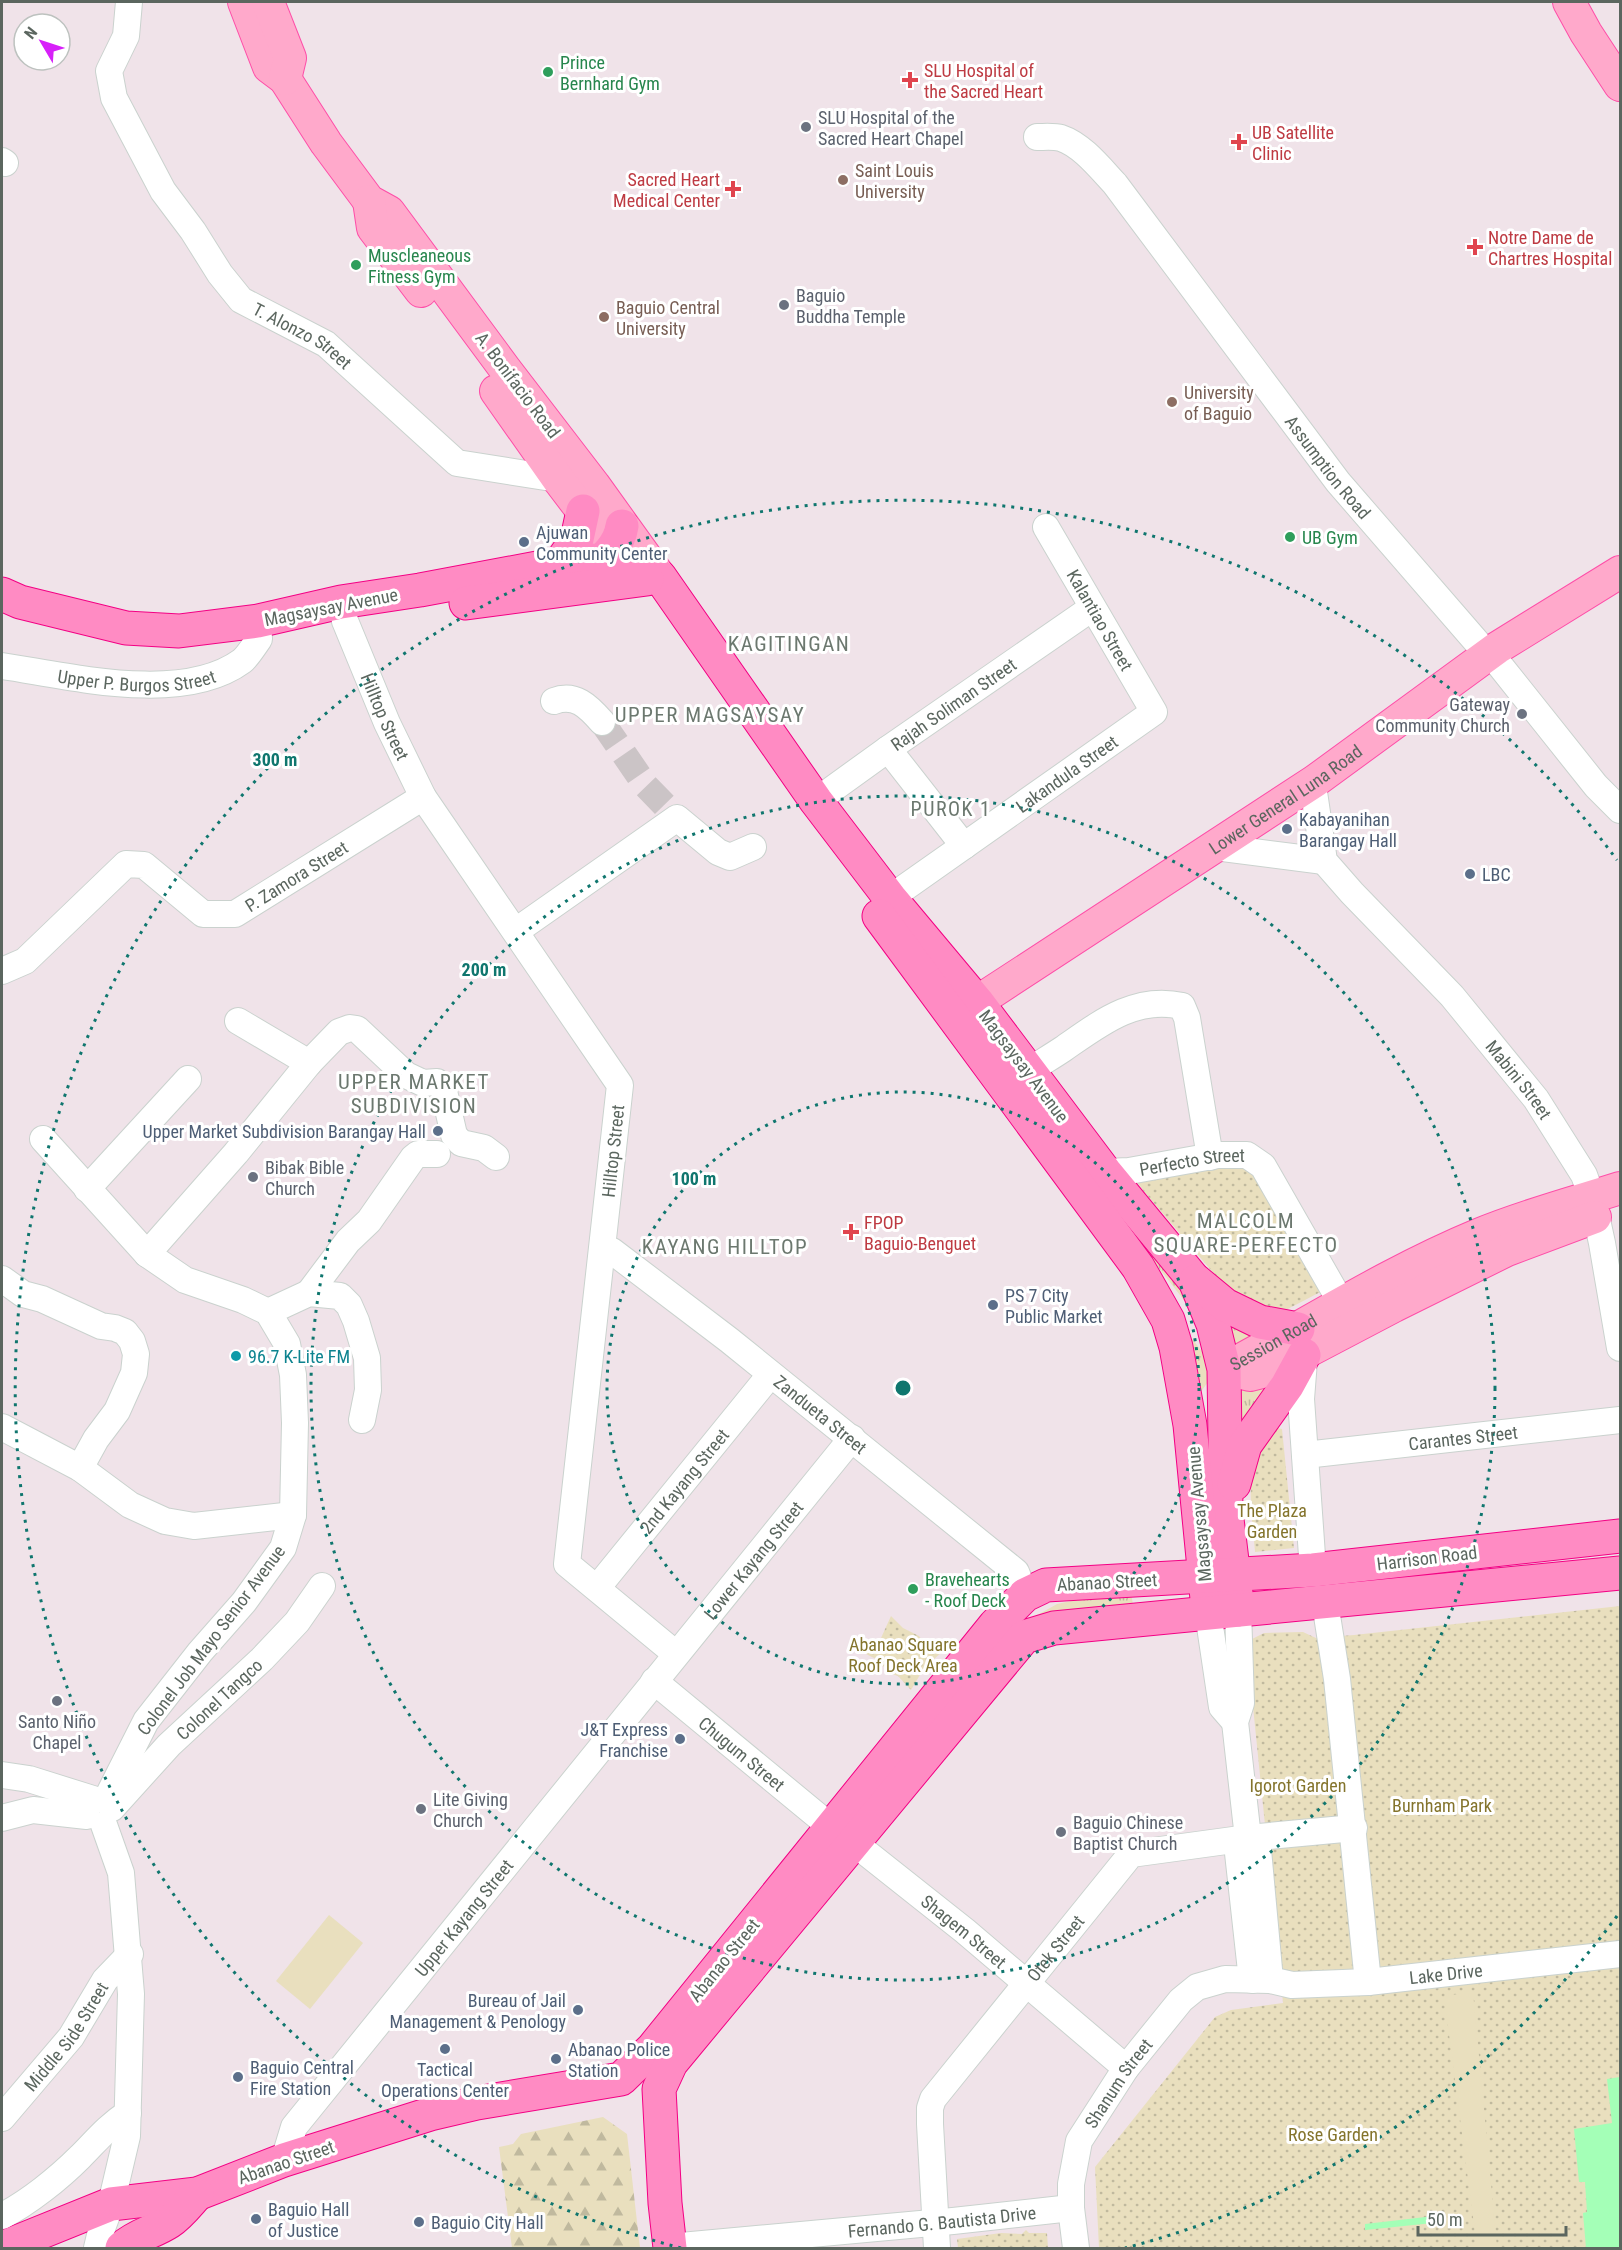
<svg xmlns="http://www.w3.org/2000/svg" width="1622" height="2250" viewBox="0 0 1622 2250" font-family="'Roboto Condensed',sans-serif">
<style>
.grass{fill:url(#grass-tufts)}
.forest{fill:url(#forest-firs)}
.park{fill:url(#park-dots)}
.pitch{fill:#e9dfbe}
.water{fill:#a4ffb7}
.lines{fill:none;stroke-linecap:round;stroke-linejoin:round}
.minor-tunnel{stroke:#cbc4c6;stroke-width:26;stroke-dasharray:26 13;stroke-linecap:butt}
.minor-casing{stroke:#cad2ce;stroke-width:28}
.major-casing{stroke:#fe4ea8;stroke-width:34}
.highway-casing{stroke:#f30084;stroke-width:35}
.minor{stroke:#fff;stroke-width:26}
.major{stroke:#ffa9cb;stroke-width:32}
.highway{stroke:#ff8bc3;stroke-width:33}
.ring{fill:none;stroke:#0f766e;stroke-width:3;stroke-dasharray:3 6}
.leisure-dot{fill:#2e9e5b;stroke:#fff;stroke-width:2}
.health-dot{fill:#e0444e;stroke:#fff;stroke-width:2}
.worship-dot{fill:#6b7280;stroke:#fff;stroke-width:2}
.education-dot{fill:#8d6e63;stroke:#fff;stroke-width:2}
.service-dot{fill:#5c6f8a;stroke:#fff;stroke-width:2}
.culture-dot{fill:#0f9aa8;stroke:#fff;stroke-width:2}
.labels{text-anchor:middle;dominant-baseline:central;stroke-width:6;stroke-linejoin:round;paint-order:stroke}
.leisure-label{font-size:18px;fill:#27864d;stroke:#fff;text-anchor:start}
.health-label{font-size:18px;fill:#be3a42;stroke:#fff;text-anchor:start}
.worship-label{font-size:18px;fill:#5b616d;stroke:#fff;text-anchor:start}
.education-label{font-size:18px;fill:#785e54;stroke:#fff;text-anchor:start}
.street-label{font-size:18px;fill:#5b665f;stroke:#fff}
.service-label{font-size:18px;fill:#4e5e75;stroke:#fff;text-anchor:start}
.culture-label{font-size:18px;fill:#0d838f;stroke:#fff;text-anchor:start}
.park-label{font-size:18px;fill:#84742c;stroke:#fff}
.neighbourhood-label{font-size:20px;letter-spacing:1.5px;fill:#6c786f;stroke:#fff}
.quarter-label{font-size:21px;letter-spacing:1.5px;fill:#6c786f;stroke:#fff}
.centre{fill:#0f766e;stroke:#fff;stroke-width:3}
.ring-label{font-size:18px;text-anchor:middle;font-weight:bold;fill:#0f766e;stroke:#fff;stroke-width:6;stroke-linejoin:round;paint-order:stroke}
</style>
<defs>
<pattern id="grass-tufts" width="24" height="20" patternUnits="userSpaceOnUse" patternTransform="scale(1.5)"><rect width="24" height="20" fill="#e9dfbe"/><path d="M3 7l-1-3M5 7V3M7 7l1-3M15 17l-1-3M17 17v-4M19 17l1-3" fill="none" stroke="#c0b99e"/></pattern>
<pattern id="forest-firs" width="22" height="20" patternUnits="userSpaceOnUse" patternTransform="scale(1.5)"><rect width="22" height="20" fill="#e9dfbe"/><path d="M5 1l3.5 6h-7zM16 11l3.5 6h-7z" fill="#c0b99e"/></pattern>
<pattern id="park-dots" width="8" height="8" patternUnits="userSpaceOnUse" patternTransform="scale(1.5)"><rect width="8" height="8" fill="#e9dfbe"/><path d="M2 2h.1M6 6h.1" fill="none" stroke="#c0b99e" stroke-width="1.8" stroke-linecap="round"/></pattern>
</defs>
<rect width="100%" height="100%" fill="#f0e3e9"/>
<g class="grass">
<polygon points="1152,1252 1199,1315 1197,1317 1148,1254"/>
<polygon points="1178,1321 1212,1364 1213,1375 1195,1400"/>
<polygon points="1224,1322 1273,1335 1231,1357"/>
<polygon points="1277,1379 1233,1441 1233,1382"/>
<polygon points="1131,1594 1133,1604 1082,1609 1025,1622 1057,1604 1080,1599"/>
</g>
<polygon class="forest" points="603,2117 627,2134 640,2248 512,2248 499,2147 513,2144 521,2134"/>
<g class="park">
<polygon points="1247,1155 1332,1286 1280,1313 1227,1289 1142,1189 1129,1171"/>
<path d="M1273,1427l9,2 12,119 -39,4c-2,-28 -8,-60 -1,-88 4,-13 12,-25 19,-37z"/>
<polygon points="1620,1606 1620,2248 1099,2248 1095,2167 1215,2017 1231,2010 1283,2003 1247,1647 1252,1639 1264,1633 1303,1632 1316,1638 1354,1635"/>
<polygon points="891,1616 903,1628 919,1636 927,1646 942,1652 924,1668 911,1690 898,1676 889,1673 878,1660 864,1653 881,1638"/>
<polygon points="1026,2230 1029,2233 1047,2233 1048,2248 958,2248 957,2239 1001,2233 1022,2234"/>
</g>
<g class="pitch">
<polygon points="329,1915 363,1943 310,2009 276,1981"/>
<polygon points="1473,1992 1497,2248 1477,2248 1444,1996"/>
</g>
<g class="water">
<polygon points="1620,2077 1620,2248 1586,2248 1583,2213 1587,2212 1585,2182 1579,2182 1574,2129 1612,2123 1607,2079"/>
<polygon points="1443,2215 1443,2222 1365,2230 1365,2224"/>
</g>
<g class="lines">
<polyline class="minor-tunnel" points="602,722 646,786 677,818"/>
<g class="minor-casing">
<g id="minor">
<path id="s1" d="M129,2l-3,34 -17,35 5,27 49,93 30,40 27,43 21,26 85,44 131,119 101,16"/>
<path id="s2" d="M1037,137c7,0 17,-1 24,1 21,7 39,30 54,46l223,298 150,173 10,8 98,123 24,24"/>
<polyline points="2,161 5,163"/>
<path id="s3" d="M341,602l4,19 42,102 36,74 197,288 -53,479 109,90"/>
<path id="s4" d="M2,666c68,10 180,39 240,-5 6,-5 12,-15 17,-22l-1,-18"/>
<path d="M554,701c21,-8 34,5 48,21"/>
<polyline points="888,749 964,846"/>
<path id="s5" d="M1315,781l-1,11 10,69 28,32 100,103 84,103 48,76 8,22 10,46 18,105"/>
<path id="s6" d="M816,801l72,-52 204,-141"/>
<polyline points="1215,847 1324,861"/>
<path id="s7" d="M890,898l264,-186 -108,-185"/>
<polyline points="516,931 677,818 718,852 730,857 753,847"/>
<path id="s8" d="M2,971l23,-10 101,-97 18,1 59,49h32l188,-117"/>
<polyline points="238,1021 309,1063"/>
<path d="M1027,1072c12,-8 24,-15 36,-23 36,-25 72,-54 119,-43l5,12 23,139"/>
<polyline points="43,1139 147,1254 185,1280 243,1300 268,1312 287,1344 293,1375 295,1423 293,1515 283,1548 244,1602 200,1652 146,1721 106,1800"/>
<path id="s9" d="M1105,1172l24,-1 89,-16h29l16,11 79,138"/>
<polyline points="87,1189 188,1079"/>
<path id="s10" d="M603,1249l9,2 117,89 287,232 9,23"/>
<polyline points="147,1254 236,1153 309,1063 339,1032 350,1028 357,1029 406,1075 423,1083 437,1082 443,1087 454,1135 461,1143 484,1148 496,1157"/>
<polyline points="2,1279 23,1294 42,1299 101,1326 115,1328 125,1332 132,1341 136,1354 134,1373 117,1411 96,1439 80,1468"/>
<polyline points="309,1293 348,1241 369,1221 413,1158 418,1154 437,1154"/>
<polyline points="268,1312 309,1293 340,1296 349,1305 356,1321 367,1358 368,1390 362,1420"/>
<polyline points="1304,1361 1301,1399 1313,1570"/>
<polyline points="2,1427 80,1468 130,1505 165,1521 194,1526 293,1515"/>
<path id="s11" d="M1305,1455l315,-35"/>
<path id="s12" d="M597,1588l173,-213"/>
<polyline points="1325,1603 1337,1679 1368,1982"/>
<polyline points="1238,1610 1241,1703 1235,1722 1248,1838 1258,1850 1270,1980"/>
<polyline points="1208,1613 1222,1707 1235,1722"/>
<path id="s13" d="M654,1681l177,146"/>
<polyline points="2,1775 29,1779 96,1800"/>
<path id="s14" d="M112,1808l57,-63 93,-86 35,-37 25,-36"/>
<polyline points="2,1818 33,1810 87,1816"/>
<polyline points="1248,1838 1238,1853 1252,1980"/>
<path id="s15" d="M854,1843l111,88 161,137"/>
<path id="s16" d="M2,2118l69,-81 34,-57 25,-26"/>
<path id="s17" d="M284,2160l10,-33 558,-689"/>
<path d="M2,2216c26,-13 57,-38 78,-59 17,-17 27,-30 48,-44"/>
<path id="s18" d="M670,2247l283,-26 118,-13"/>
<polyline points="97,2248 101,2231 111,2204 127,2136 131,1994 121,1873 104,1825"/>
<path id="s19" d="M937,2248l-7,-124v-16l3,-9 198,-245 117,-16 106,-10"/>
<path id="s20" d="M1076,2248l-5,-40v-24l8,-43 47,-73 55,-68 16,-13 28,-8 45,1 22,5 76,-3 252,-28"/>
</g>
</g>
<g class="major-casing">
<g id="major">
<polyline points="244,2 269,67 285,79 326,143 369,201 389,212 505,369 594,485 660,577"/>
<polyline points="268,2 290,58 285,79"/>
<polyline points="1569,2 1586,33 1620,85"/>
<polyline points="369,201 373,228 421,291"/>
<polyline points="496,391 558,479 612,550"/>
<path id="s21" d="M977,1002l338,-221 182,-133 123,-76"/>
<path id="s22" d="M1224,1369c84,-45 165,-97 254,-134 45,-19 95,-32 142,-47"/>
<polyline points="1225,1369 1250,1375 1274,1369 1394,1306 1507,1250 1595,1217"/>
</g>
</g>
<g class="highway-casing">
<g id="highway">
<polyline points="559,565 577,539 583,511"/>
<path d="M587,573c15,-13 32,-26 35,-47"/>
<polyline points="2,594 20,602 126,628 179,631 258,621 341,602 420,590 569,562 590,560 615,563 660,577 816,801 890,898 977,1002 1105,1172 1195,1281 1213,1324 1224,1369 1226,1511 1238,1610"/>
<polyline points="466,603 647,579"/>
<polyline points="879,916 1138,1267 1168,1320 1176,1347 1190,1425 1207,1599"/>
<polyline points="1196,1281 1225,1305 1260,1322 1298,1329"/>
<polyline points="1234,1484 1245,1445 1287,1386 1304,1355"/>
<polyline points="2,2248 111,2204 197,2194 284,2160 430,2114 477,2103 621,2079 653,2048 995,1625 1025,1595 1046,1585 1313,1570 1620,1536"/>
<path d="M122,2248c16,-14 30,-15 47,-26 11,-7 19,-18 28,-28"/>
<polyline points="670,2248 665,2203 659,2089 671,2063 1024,1637 1054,1628 1620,1573"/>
</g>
</g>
<use href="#minor" class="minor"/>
<use href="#major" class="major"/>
<use href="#highway" class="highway"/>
</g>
<g class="ring">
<circle cx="903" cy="1388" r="296"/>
<circle cx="903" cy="1388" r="592"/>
<path d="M1617 1916A888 888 0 0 1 1125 2248M681 2248A888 888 0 1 1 1617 860"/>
</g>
<g class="leisure-dot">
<circle cx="548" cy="72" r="6"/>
<circle cx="356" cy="265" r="6"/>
<circle cx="1290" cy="537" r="6"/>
<circle cx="913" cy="1589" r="6"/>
</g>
<g class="health-dot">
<path d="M907 71h6v6h6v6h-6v6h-6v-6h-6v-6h6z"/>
<path d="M1236 133h6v6h6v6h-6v6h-6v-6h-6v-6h6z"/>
<path d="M730 180h6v6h6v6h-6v6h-6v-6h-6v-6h6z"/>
<path d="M1472 238h6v6h6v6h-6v6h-6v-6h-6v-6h6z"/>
<path d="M848 1223h6v6h6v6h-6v6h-6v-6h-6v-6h6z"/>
</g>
<g class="worship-dot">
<circle cx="806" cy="127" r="6"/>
<circle cx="784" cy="305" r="6"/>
<circle cx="1522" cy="714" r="6"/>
<circle cx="253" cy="1177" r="6"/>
<circle cx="57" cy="1701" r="6"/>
<circle cx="421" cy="1809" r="6"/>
<circle cx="1061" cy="1832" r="6"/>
</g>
<g class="education-dot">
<circle cx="843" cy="180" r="6"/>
<circle cx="604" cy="317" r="6"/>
<circle cx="1172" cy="402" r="6"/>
</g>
<g class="service-dot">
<circle cx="524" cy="542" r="6"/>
<circle cx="1287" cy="829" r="6"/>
<circle cx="1470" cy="874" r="6"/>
<circle cx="438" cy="1131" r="6"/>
<circle cx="993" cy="1305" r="6"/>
<circle cx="680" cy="1739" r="6"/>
<circle cx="578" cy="2010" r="6"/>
<circle cx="445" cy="2049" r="6"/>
<circle cx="556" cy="2059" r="6"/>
<circle cx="238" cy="2077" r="6"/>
<circle cx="256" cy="2219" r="6"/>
<circle cx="419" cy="2222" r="6"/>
</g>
<circle class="culture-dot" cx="236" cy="1356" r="6"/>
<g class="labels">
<g class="leisure-label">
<text x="560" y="62">Prince<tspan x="560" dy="21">Bernhard Gym</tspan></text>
<text x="368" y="255">Muscleaneous<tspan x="368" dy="21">Fitness Gym</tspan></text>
<text x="1302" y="537">UB Gym</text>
<text x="925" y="1579">Bravehearts<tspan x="925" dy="21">- Roof Deck</tspan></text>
</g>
<g class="health-label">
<text x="924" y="70">SLU Hospital of<tspan x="924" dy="21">the Sacred Heart</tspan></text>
<text x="1252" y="132">UB Satellite<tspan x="1252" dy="21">Clinic</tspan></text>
<text x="720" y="179" text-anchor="end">Sacred Heart<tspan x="720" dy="21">Medical Center</tspan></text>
<text x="1488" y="237">Notre Dame de<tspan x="1488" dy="21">Chartres Hospital</tspan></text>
<text x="864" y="1222">FPOP<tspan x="864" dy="21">Baguio-Benguet</tspan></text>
</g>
<g class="worship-label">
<text x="818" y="117">SLU Hospital of the<tspan x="818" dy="21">Sacred Heart Chapel</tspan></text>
<text x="796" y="295">Baguio<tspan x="796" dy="21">Buddha Temple</tspan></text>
<text x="1510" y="704" text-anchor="end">Gateway<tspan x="1510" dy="21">Community Church</tspan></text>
<text x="265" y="1167">Bibak Bible<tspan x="265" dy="21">Church</tspan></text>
<text x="57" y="1721" text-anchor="middle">Santo Niño<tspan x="57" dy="21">Chapel</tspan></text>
<text x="433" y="1799">Lite Giving<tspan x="433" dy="21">Church</tspan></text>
<text x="1073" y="1822">Baguio Chinese<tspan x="1073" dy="21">Baptist Church</tspan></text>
</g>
<g class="education-label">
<text x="855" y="170">Saint Louis<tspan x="855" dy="21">University</tspan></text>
<text x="616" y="307">Baguio Central<tspan x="616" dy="21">University</tspan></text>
<text x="1184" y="392">University<tspan x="1184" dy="21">of Baguio</tspan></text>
</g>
<g class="street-label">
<text stroke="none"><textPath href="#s1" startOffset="411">T. Alonzo Street</textPath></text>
<text transform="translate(518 385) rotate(53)">A. Bonifacio Road</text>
<text stroke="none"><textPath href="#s2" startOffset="450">Assumption Road</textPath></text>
<text transform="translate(331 607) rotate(-11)">Magsaysay Avenue</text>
<text transform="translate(1100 620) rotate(60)">Kalantiao Street</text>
<text stroke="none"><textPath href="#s4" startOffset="136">Upper P. Burgos Street</textPath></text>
<text stroke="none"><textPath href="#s6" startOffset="168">Rajah Soliman Street</textPath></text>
<text stroke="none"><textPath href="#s3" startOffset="123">Hilltop Street</textPath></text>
<text stroke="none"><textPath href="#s7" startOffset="216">Lakandula Street</textPath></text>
<text stroke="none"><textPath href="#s21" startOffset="369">Lower General Luna Road</textPath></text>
<text stroke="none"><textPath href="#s8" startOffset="364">P. Zamora Street</textPath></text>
<text transform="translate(1024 1066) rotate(53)">Magsaysay Avenue</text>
<text stroke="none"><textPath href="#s5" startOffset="374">Mabini Street</textPath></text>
<text transform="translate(613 1151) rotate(-84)">Hilltop Street</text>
<text stroke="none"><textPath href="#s9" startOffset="88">Perfecto Street</textPath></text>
<text stroke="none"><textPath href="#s22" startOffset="56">Session Road</textPath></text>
<text stroke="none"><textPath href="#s10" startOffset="274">Zandueta Street</textPath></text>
<text stroke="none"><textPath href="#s11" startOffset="159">Carantes Street</textPath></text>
<text stroke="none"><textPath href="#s12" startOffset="138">2nd Kayang Street</textPath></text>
<text transform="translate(1199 1514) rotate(-95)">Magsaysay Avenue</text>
<text transform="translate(1427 1558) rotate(-7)">Harrison Road</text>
<text stroke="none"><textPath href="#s17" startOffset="764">Lower Kayang Street</textPath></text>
<text transform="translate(1107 1582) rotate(-3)">Abanao Street</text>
<text transform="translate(211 1640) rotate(-53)">Colonel Job Mayo Senior Avenue</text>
<text stroke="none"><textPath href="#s14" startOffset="153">Colonel Tangco</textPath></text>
<text stroke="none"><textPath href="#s13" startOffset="114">Chugum Street</textPath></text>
<text stroke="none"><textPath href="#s17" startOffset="304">Upper Kayang Street</textPath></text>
<text stroke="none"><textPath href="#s15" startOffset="141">Shagem Street</textPath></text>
<text stroke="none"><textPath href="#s19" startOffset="344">Otek Street</textPath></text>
<text transform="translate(724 1960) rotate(-51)">Abanao Street</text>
<text stroke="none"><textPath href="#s20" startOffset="554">Lake Drive</textPath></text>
<text stroke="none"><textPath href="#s16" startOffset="104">Middle Side Street</textPath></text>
<text stroke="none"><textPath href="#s20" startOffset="178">Shanum Street</textPath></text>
<text transform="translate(286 2162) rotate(-19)">Abanao Street</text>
<text stroke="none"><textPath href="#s18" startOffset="273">Fernando G. Bautista Drive</textPath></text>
</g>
<g class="service-label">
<text x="536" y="532">Ajuwan<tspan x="536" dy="21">Community Center</tspan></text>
<text x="1299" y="819">Kabayanihan<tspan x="1299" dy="21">Barangay Hall</tspan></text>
<text x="1482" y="874">LBC</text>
<text x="426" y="1131" text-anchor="end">Upper Market Subdivision Barangay Hall</text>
<text x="1005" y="1295">PS 7 City<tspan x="1005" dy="21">Public Market</tspan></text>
<text x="668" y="1729" text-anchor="end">J&amp;T Express<tspan x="668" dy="21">Franchise</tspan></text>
<text x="566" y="2000" text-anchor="end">Bureau of Jail<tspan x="566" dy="21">Management &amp; Penology</tspan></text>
<text x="568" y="2049">Abanao Police<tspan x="568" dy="21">Station</tspan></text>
<text x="250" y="2067">Baguio Central<tspan x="250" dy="21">Fire Station</tspan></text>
<text x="445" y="2069" text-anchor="middle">Tactical<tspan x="445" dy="21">Operations Center</tspan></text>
<text x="268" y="2209">Baguio Hall<tspan x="268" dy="21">of Justice</tspan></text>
<text x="431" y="2222">Baguio City Hall</text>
</g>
<g class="culture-label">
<text x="248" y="1356">96.7 K-Lite FM</text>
</g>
<g class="park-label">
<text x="1272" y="1510">The Plaza<tspan x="1272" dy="21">Garden</tspan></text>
<text x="903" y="1644">Abanao Square<tspan x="903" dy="21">Roof Deck Area</tspan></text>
<text x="1298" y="1785">Igorot Garden</text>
<text x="1442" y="1805">Burnham Park</text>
<text x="1333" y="2134">Rose Garden</text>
</g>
<g class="neighbourhood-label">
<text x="951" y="809">PUROK 1</text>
</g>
<g class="quarter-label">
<text x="789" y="644">KAGITINGAN</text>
<text x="710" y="715">UPPER MAGSAYSAY</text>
<text x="414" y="1082">UPPER MARKET<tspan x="414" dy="24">SUBDIVISION</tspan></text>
<text x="1246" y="1221">MALCOLM<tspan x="1246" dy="24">SQUARE-PERFECTO</tspan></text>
<text x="725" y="1247">KAYANG HILLTOP</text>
</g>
</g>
<circle cx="903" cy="1388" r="9" class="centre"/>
<g class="ring-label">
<text x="275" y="766">300 m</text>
<text x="484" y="976">200 m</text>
<text x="694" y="1185">100 m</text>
</g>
<rect width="1622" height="2250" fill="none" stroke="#5b665f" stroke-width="6"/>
<g transform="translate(42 42) rotate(309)"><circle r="28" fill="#ffffff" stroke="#bdc2bf" stroke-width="1.5"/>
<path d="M0-4.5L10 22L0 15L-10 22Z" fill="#d720f9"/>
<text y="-9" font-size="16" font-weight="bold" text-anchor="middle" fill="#5b665f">N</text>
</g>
<path d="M1418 2226v9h148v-9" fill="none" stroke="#5b665f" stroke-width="3"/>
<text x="1427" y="2226" font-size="18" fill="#5b665f" stroke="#ffffff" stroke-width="4.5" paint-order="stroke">50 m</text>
</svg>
